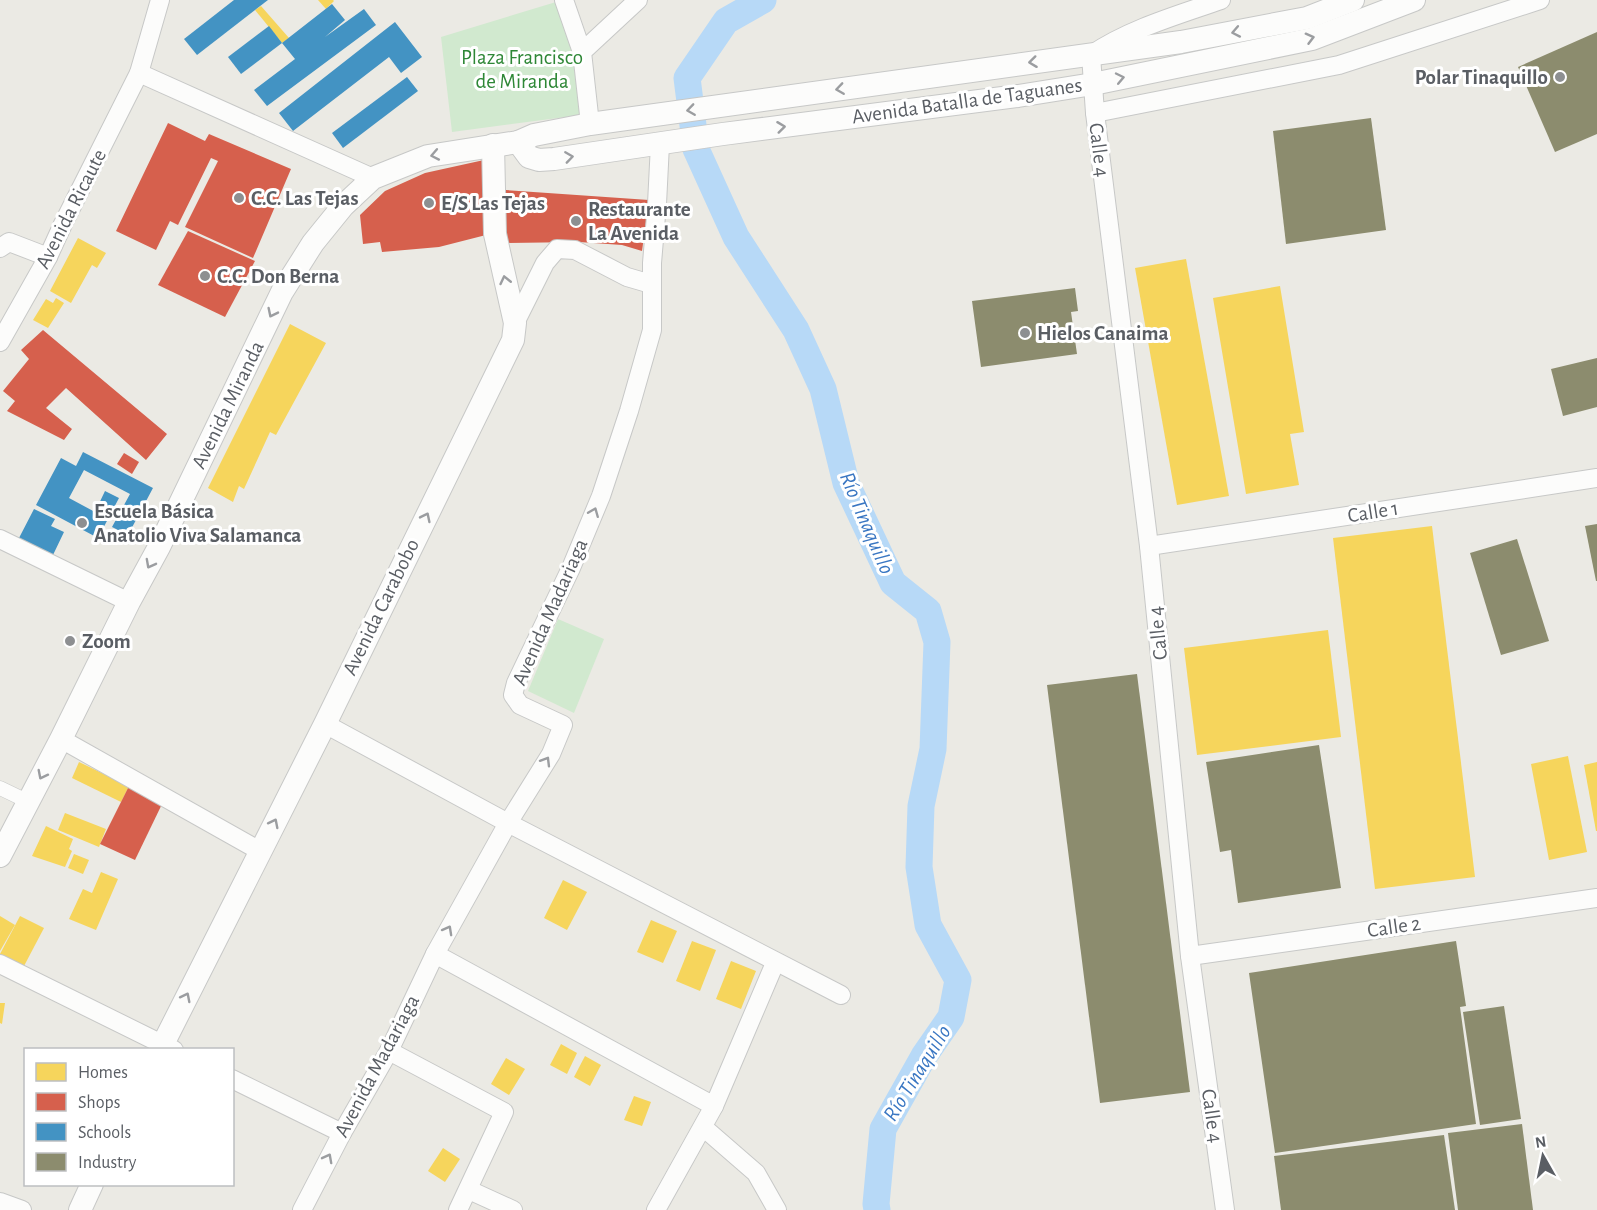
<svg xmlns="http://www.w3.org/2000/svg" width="1597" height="1210" viewBox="0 0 1597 1210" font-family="'Alegreya Sans',sans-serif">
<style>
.green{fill:#d1e9cf}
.homes{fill:#f6d55c}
.shops{fill:#d6604d}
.schools{fill:#4393c3}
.industry{fill:#8c8c6e}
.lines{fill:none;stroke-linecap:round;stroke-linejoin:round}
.river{stroke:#b7d9f7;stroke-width:27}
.pedestrian-casing{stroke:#c7c8c7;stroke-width:15}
.minor-casing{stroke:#c7c8c7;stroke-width:20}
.tertiary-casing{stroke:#c7c8c7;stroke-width:24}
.pedestrian{stroke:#fcfcfb;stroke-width:14}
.minor{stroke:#fcfcfb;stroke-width:18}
.tertiary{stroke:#fcfcfb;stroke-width:22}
.oneway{stroke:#9b9da0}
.poi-dot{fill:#8d8f91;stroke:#fff;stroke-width:2}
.labels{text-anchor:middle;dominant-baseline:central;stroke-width:6;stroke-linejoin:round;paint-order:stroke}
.park-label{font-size:21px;fill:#2e8736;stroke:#fff}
.poi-label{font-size:21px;font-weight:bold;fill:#5a5e64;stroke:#fff;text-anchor:start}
.street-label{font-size:21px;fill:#5a5e64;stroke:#fff}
.water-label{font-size:22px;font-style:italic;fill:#3976c2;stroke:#fff}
</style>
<rect width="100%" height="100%" fill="#ebeae4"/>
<g class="green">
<polygon points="556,2 576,57 581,115 452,132 441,37"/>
<polygon points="558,619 604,639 574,713 528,691"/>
</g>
<g class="homes">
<polygon points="318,0 333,0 334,1 326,9"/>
<polygon points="261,6 289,38 282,43 255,10"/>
<polygon points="78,238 106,253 97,268 92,265 71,303 50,291"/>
<polygon points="1186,259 1229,496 1177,505 1135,268"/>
<polygon points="1280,286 1304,432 1290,434 1299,485 1246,494 1213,298"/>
<polygon points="56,298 64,303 48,328 33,320 46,299 53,303"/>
<polygon points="290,324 326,343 276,435 270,432 244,489 239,486 233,502 208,488"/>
<polygon points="1432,526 1475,877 1375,889 1333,538"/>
<polygon points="1328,630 1341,737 1197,755 1184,648"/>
<polygon points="1568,756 1587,852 1549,860 1531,764"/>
<polygon points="79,762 129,786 121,802 72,778"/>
<polygon points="1597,762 1597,831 1596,831 1584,765"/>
<polygon points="65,813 106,829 99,847 58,830"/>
<polygon points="46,826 73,839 69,849 72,851 65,867 32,856"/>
<polygon points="74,854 89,860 83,874 68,868"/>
<polygon points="101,872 118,879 96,930 69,919 83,889 92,893"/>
<polygon points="563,880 587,892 567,930 544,918"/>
<polygon points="0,916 15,925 0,951"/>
<polygon points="20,916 44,928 24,966 0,954"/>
<polygon points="651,920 677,931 663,963 637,952"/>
<polygon points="692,941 716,950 700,991 676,981"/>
<polygon points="731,961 756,971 741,1009 716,999"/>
<polygon points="0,1003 5,1003 2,1024 0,1023"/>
<polygon points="561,1044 577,1053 567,1074 550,1065"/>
<polygon points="585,1056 601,1065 590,1086 574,1077"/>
<polygon points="506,1058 525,1069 509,1095 491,1084"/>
<polygon points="634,1096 651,1102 642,1126 624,1120"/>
<polygon points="443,1148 460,1159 445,1182 428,1171"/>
</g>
<g class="shops">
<polygon points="168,123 205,141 209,134 291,169 253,258 185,227 218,161 211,158 178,225 170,221 156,250 116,231"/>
<polygon points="484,160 486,235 439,247 382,252 380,242 363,244 360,215 385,191 425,173"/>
<polygon points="506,190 649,200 642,251 622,245 579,242 505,243"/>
<polygon points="188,231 255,261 225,317 158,285"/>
<polygon points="43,330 167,434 146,460 66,388 46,408 72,429 64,440 7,411 15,401 3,391 29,359 21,350"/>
<polygon points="124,453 139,462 132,474 117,464"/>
<polygon points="129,786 163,802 135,860 100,844"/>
</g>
<g class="schools">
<polygon points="234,0 268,0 197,55 184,39"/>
<polygon points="332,4 345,20 325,37 364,9 376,25 267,106 254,90 295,59 282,43"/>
<polygon points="395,22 422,57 401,73 389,57 293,131 279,113"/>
<polygon points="269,26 282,43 241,74 228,57"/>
<polygon points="407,77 418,91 343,148 332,133"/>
<polygon points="83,452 153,488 128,535 112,527 130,494 84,470 69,498 95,512 105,491 119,498 98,538 36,505 61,458 76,466"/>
<polygon points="34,509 55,519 51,526 64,532 53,555 19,538"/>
</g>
<g class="industry">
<polygon points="1597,32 1597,134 1555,152 1518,67"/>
<polygon points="1371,118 1386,230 1286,244 1273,131"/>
<polygon points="1075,288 1078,311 1071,312 1077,354 981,367 972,301"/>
<polygon points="1597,358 1597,407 1563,416 1551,369"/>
<polygon points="1597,524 1597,581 1596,581 1585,526"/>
<polygon points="1517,539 1549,641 1501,655 1470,553"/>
<polygon points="1137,674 1190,1092 1100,1103 1047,685"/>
<polygon points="1319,745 1341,888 1238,903 1231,850 1220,852 1206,762"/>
<polygon points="1456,941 1466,1006 1460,1007 1476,1124 1275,1153 1249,973"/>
<polygon points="1504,1006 1521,1119 1480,1125 1463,1012"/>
<polygon points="1522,1124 1533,1210 1458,1210 1448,1133"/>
<polygon points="1444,1135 1455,1210 1281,1210 1274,1156"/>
</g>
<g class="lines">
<polyline class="river" points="763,0 726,21 687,78 696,149 736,237 796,330 823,389 846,483 893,583 928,611 937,642 933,749 921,806 919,867 928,925 958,980 951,1017 924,1056 883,1129 876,1204 877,1210"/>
<g class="pedestrian-casing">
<polyline id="pedestrian" points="0,788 29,802"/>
</g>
<g class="minor-casing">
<g id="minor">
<polyline points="564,0 582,52"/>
<path d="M1221,0c-43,15 -92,29 -130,55l4,58 54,433 41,410 35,254"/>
<polyline points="139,73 373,178"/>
<polyline points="1095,113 1339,65 1540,0"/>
<polyline points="590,124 582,52 638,0"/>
<polyline points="0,248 9,242 48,257"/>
<polyline points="515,323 545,263 557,249 575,250 627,277 651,284"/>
<polyline points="0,342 48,257 63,224 139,73 160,0"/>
<polyline points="0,539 129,602"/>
<polyline points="1149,546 1597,478"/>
<polyline points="325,724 508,823 841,995"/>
<polyline points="61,739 260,851"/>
<polyline points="435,954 714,1106 775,963"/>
<polyline points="1190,956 1597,898"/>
<polyline points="0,964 174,1050"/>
<polyline points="389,1051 504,1112 458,1210"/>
<polyline points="232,1079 342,1133"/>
<polyline points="703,1127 756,1173 777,1210"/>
<polyline points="469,1190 513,1210"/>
<polyline points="0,1202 22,1210"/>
<polyline points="302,1210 342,1133 389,1051 435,954 508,823 551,754 563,725 520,705 513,695 516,683 571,568 601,496 629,411 652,330 652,263 657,204 660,144"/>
<polyline points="656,1210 714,1106"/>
</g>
</g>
<g class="tertiary-casing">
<g id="tertiary">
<polyline points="518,142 529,157 539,160 554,159 723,134 1018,96 1093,84 1312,39 1414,0"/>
<polyline points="0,856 61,739 129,602 159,547 282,292 313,243 343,206 373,178 428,156 518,142 534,135 590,124 1181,42 1307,18 1353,0"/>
<polyline points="160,1050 325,724 513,340 515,323 495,234 493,145"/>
<polyline points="80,1210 92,1184"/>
</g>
</g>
<use href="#pedestrian" class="pedestrian"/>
<use href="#minor" class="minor"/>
<use href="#tertiary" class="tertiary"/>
</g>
<defs><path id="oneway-chevron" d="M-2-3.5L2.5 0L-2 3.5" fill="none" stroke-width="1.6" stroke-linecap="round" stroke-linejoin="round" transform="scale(1.5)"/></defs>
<g class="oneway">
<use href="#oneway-chevron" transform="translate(1236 32) rotate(169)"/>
<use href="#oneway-chevron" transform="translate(1310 38) rotate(-15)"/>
<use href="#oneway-chevron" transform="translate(1033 62) rotate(173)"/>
<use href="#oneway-chevron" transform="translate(1120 78) rotate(-12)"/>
<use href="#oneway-chevron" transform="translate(840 89) rotate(172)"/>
<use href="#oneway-chevron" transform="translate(691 110) rotate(172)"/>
<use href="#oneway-chevron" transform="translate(781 127) rotate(-7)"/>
<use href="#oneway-chevron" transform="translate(435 155) rotate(169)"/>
<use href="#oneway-chevron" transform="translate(569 157) rotate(-8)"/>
<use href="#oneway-chevron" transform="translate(505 280) rotate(-103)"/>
<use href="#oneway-chevron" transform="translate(272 313) rotate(116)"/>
<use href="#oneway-chevron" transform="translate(594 512) rotate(-68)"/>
<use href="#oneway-chevron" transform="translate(426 517) rotate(-64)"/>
<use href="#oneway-chevron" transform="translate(150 564) rotate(118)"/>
<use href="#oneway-chevron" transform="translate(546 761) rotate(-59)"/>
<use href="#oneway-chevron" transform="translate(42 775) rotate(117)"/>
<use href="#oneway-chevron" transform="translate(274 823) rotate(-63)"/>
<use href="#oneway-chevron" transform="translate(448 930) rotate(-61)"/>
<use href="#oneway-chevron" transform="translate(186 997) rotate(-63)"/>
<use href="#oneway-chevron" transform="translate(328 1158) rotate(-62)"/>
</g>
<g class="poi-dot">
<circle cx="1560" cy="77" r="6"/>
<circle cx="239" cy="198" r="6"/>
<circle cx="429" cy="203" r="6"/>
<circle cx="576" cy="221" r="6"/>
<circle cx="205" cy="276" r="6"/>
<circle cx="1025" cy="333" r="6"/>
<circle cx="82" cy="523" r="6"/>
<circle cx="70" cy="641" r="6"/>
</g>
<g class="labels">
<g class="park-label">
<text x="522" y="57">Plaza Francisco<tspan x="522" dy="24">de Miranda</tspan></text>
</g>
<g class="poi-label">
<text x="1548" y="77" text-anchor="end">Polar Tinaquillo</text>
<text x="251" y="198">C.C. Las Tejas</text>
<text x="441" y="203">E/S Las Tejas</text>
<text x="588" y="209">Restaurante<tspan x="588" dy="24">La Avenida</tspan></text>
<text x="217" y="276">C.C. Don Berna</text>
<text x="1037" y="333">Hielos Canaima</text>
<text x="94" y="511">Escuela Básica<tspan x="94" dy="24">Anatolio Viva Salamanca</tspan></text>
<text x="82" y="641">Zoom</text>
</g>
<g class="street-label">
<text transform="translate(967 101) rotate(-8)">Avenida Batalla de Taguanes</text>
<text transform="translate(1099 150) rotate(83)">Calle 4</text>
<text transform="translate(71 209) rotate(-63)">Avenida Ricaute</text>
<text transform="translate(228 405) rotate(-64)">Avenida Miranda</text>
<text transform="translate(1373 512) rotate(-9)">Calle 1</text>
<text transform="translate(381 607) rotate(-64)">Avenida Carabobo</text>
<text transform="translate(550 612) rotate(-66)">Avenida Madariaga</text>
<text transform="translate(1158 633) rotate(-96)">Calle 4</text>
<text transform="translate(1394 927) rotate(-8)">Calle 2</text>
<text transform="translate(377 1066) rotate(-62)">Avenida Madariaga</text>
<text transform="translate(1212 1116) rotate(82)">Calle 4</text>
</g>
<g class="water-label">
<text transform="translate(867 523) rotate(67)">Río Tinaquillo</text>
<text transform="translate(917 1073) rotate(-58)">Río Tinaquillo</text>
</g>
</g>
<rect x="24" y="1048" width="210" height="138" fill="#ffffff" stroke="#bdbfc1" stroke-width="1.5"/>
<rect x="36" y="1063" width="30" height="18" fill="#f6d55c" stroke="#bdbfc1" stroke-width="1.5"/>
<text x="78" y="1078" font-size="18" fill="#5a5e64">Homes</text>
<rect x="36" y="1093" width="30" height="18" fill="#d6604d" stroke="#bdbfc1" stroke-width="1.5"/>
<text x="78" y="1108" font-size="18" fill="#5a5e64">Shops</text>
<rect x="36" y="1123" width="30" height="18" fill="#4393c3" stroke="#bdbfc1" stroke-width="1.5"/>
<text x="78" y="1138" font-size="18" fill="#5a5e64">Schools</text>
<rect x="36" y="1153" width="30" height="18" fill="#8c8c6e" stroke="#bdbfc1" stroke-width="1.5"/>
<text x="78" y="1168" font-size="18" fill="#5a5e64">Industry</text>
<g transform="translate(1543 1156) rotate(351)" stroke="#ffffff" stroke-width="4.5" paint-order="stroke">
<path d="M0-4.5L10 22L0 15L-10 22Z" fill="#5a5e64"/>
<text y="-9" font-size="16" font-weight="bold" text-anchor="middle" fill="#5a5e64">N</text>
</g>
</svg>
